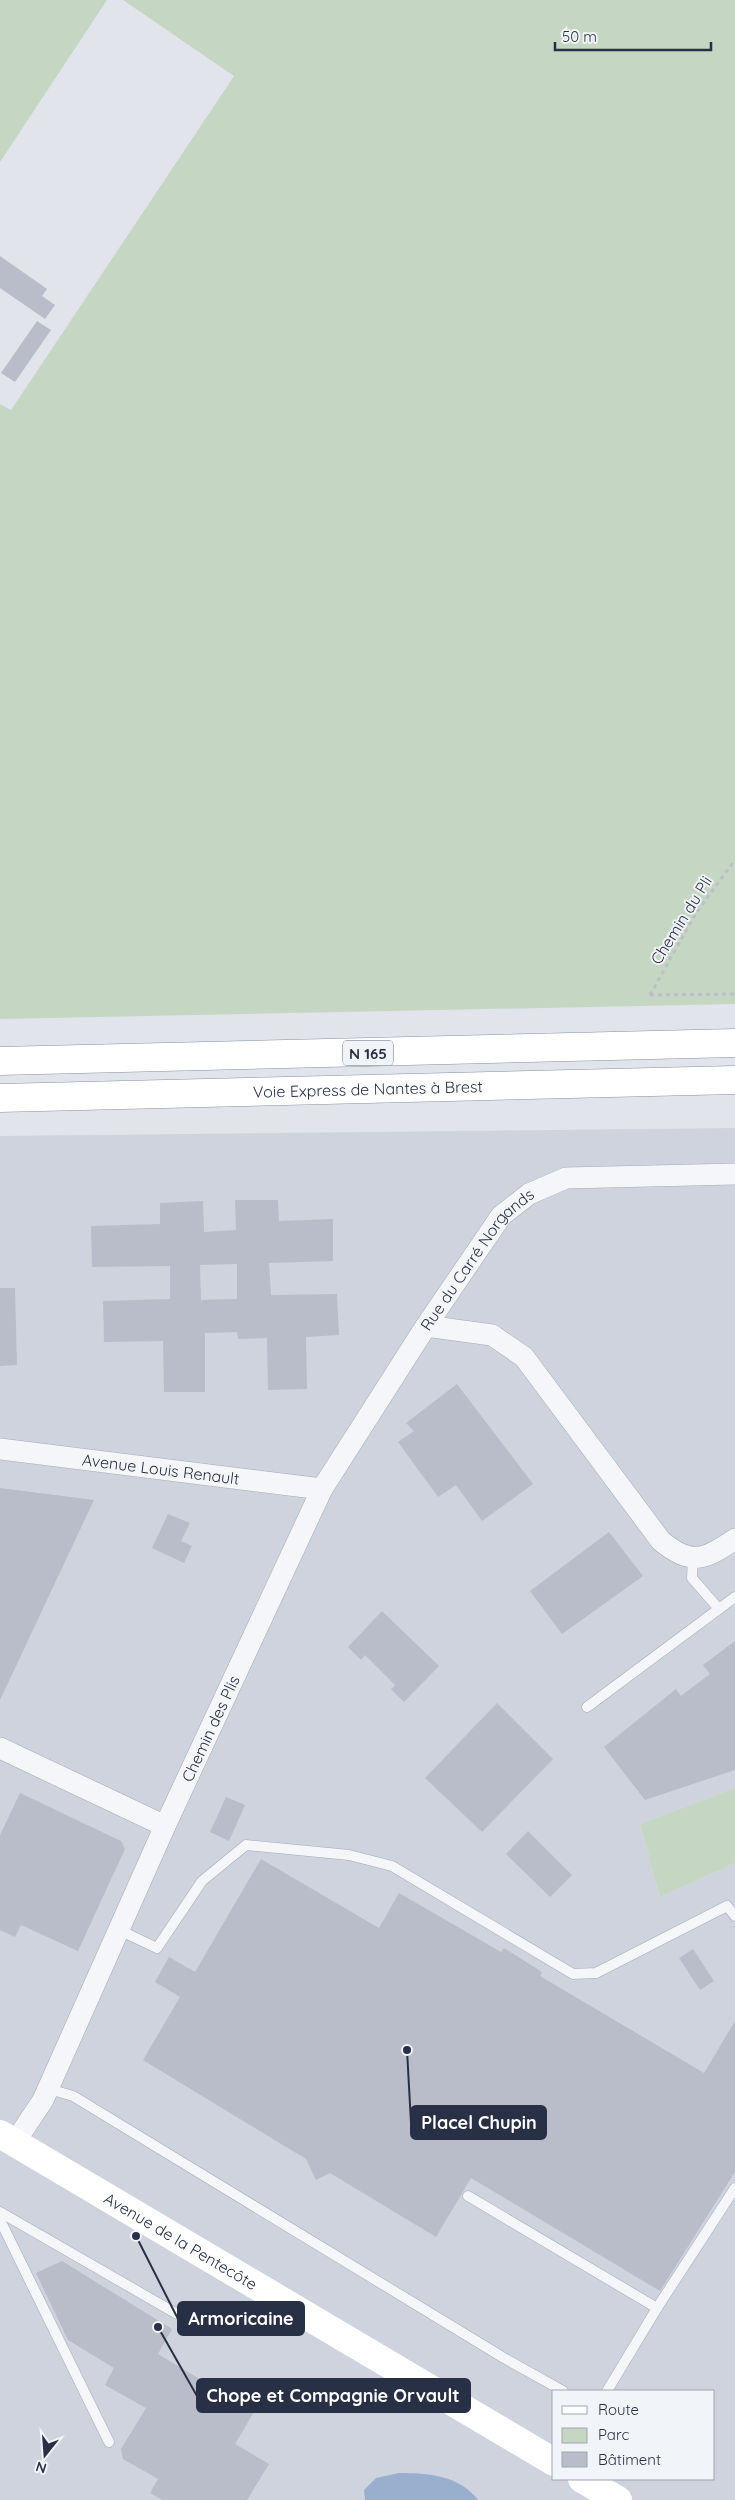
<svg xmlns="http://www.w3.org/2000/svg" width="735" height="2500" viewBox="0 0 735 2500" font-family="Quicksand,sans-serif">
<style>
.built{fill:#cfd3dd;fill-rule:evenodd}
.green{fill:#c5d6c2}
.water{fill:#99afce}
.building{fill:#b8bdc9;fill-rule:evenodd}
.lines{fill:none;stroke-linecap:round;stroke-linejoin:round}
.lane-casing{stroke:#a6aab6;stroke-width:11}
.street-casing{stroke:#a6aab6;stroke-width:22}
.highway-casing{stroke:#8790a3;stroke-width:29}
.path{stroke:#bcbfc7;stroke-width:3;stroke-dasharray:4 4;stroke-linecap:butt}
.lane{stroke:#f5f6f9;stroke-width:10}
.street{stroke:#f5f6f9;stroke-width:21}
.secondary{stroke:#fff;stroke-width:28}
.highway{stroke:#fff;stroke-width:28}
.labels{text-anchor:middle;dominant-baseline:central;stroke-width:4;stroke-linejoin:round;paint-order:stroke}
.shield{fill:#f1f4f8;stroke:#646b7b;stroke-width:1}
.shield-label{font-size:15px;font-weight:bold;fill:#283045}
.street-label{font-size:16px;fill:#283045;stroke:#f1f4f8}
.leader{fill:none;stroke:#283045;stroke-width:2}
.callout-dot{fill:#283045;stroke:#f1f4f8;stroke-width:2}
.callout{fill:#283045;stroke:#283045;stroke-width:2}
.callout-label{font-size:18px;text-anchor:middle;font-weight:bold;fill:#fff}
</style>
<rect width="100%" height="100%" fill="#e1e4eb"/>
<path class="built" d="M735,1128v660l-95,36 20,73 75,-34v637h-735v-1364zM554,2391h160v88h-160z"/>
<g class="green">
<polygon points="0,0 107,0 0,162"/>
<polygon points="123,0 735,0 735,1004 0,1019 0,404 11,410 234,76"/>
<polygon points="735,1788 735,1863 660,1897 640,1824"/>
</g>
<path class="water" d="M399,2473c29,0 60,2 79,27h-113l-1,-10 12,-12z"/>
<g class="building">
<polygon points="0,256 47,289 42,296 55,305 45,319 0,288"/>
<polygon points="37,321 51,330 15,382 1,373"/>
<path d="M235,1200h43l1,21 54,-2v42l-64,2 2,32 66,-1 2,41 -33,2 1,52 -39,1 -1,-52 -29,1 -1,-7 -32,1v59h-41l-1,-51 -59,1 -1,-41 67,-2v-33l-78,1 -1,-41 69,-2v-21l43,-2 1,31 32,-2zM237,1264v35l-36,1 -1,-35z"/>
<polygon points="0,1288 15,1288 17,1365 0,1366"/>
<polygon points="457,1384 533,1484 482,1521 456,1485 438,1497 398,1442 414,1431 406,1423"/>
<polygon points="0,1488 94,1500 0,1700"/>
<polygon points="168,1514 190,1523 181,1541 192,1546 184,1563 152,1548"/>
<polygon points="609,1532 643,1576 562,1634 530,1591"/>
<polygon points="382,1611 439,1666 404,1702 391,1689 395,1685 365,1655 361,1660 348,1647"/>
<polygon points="735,1641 735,1770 645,1800 604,1747 676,1689 681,1696 710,1674 703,1665"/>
<polygon points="497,1703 553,1759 482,1832 425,1778"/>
<polygon points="20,1793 121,1841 125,1849 78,1951 21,1925 15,1937 0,1930 0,1835"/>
<polygon points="226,1797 245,1805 229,1841 210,1832"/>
<polygon points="528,1831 572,1875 550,1897 506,1854"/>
<polygon points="261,1859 379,1928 399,1893 501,1952 504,1948 542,1972 540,1976 704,2073 735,2021 735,2172 660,2291 471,2178 436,2237 330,2173 316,2180 306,2159 143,2060 180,1997 155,1982 169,1957 195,1972"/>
<polygon points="693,1949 714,1981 700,1990 679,1958"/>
<polygon points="62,2261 172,2329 158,2354 254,2412 235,2444 269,2464 247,2500 162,2500 150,2493 158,2479 123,2459 121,2449 146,2408 105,2385 114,2368 68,2340 36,2273"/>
</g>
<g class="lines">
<g class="lane-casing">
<g id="lane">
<polyline points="693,1558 692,1578 719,1609"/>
<polyline points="587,1707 735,1597"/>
<polyline points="119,1930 157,1948 202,1881 246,1845 349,1855 392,1866 573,1974 596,1973 727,1906 735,1916"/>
<polyline points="49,2089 73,2096 504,2358 563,2391"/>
<polyline points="468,2196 657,2308 607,2391"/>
<polyline points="0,2212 177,2314"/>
<polyline points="0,2220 109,2442"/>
<polyline points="657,2308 735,2188"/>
</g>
</g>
<g class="street-casing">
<g id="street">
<path d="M426,1326l66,9 32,22 137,184c30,25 44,19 74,-2"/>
<path id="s1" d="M0,1449l322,40"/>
<polyline points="0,1748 165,1826"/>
<path id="s2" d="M15,2142l28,-42 122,-274 157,-337 104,-163 75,-110 28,-22 37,-16 169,-4"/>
</g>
</g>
<g class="highway-casing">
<g id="highway">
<polyline points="0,1061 735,1043"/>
<path id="s4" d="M0,1098l735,-18"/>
</g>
</g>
<g class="path">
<polyline points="650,995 696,913 735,860"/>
<polyline points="650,995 735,994"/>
</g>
<use href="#lane" class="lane"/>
<use href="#street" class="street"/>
<g class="secondary">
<path id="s3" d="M0,2134l554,328"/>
<polyline points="582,2479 618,2500"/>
</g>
<use href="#highway" class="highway"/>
</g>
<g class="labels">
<rect class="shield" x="343" y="1040.5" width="50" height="25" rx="4"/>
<g class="shield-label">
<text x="368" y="1053">N 165</text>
</g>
<g class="street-label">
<text transform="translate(681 920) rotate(-58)">Chemin du Pli</text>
<text stroke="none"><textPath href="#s4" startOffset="368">Voie Express de Nantes à Brest</textPath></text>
<text stroke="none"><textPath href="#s2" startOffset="1000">Rue du Carré Norgands</textPath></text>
<text stroke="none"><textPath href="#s1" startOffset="162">Avenue Louis Renault</textPath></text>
<text stroke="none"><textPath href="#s2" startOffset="458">Chemin des Plis</textPath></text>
<text stroke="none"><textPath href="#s3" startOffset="210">Avenue de la Pentecôte</textPath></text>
</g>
</g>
<path class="leader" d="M407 2050L411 2123M136 2236L178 2319M158 2327L197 2396"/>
<g class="callout-dot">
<circle cx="407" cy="2050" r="5"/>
<circle cx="136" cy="2236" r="5"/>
<circle cx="158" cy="2327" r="5"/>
</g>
<g class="callout">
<rect x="411" y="2106" width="135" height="33" rx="5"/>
<rect x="178" y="2302" width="126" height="33" rx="5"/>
<rect x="197" y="2379" width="273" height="33" rx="5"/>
</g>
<g class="callout-label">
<text x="479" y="2129">Placel Chupin</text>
<text x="241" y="2325">Armoricaine</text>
<text x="333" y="2402">Chope et Compagnie Orvault</text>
</g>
<rect x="552" y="2390" width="162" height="90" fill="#f1f4f8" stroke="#a1a6b0"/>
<rect x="562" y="2406" width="25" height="8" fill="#ffffff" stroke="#a1a6b0"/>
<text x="598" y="2415" font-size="15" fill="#283045">Route</text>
<rect x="562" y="2428" width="25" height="15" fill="#c5d6c2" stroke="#a1a6b0"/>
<text x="598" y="2440" font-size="15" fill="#283045">Parc</text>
<rect x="562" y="2452" width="25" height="15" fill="#b8bdc9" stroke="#a1a6b0"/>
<text x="598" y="2465" font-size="15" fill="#283045">Bâtiment</text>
<g transform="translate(45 2455) rotate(197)" stroke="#f1f4f8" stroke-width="4" paint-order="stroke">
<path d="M0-4L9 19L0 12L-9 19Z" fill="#283045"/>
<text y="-8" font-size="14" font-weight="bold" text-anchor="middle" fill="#283045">N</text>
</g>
<path d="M555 42v8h156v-8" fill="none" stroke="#283045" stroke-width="2.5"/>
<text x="562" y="42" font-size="15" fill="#283045" stroke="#f1f4f8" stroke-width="4" paint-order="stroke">50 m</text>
</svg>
